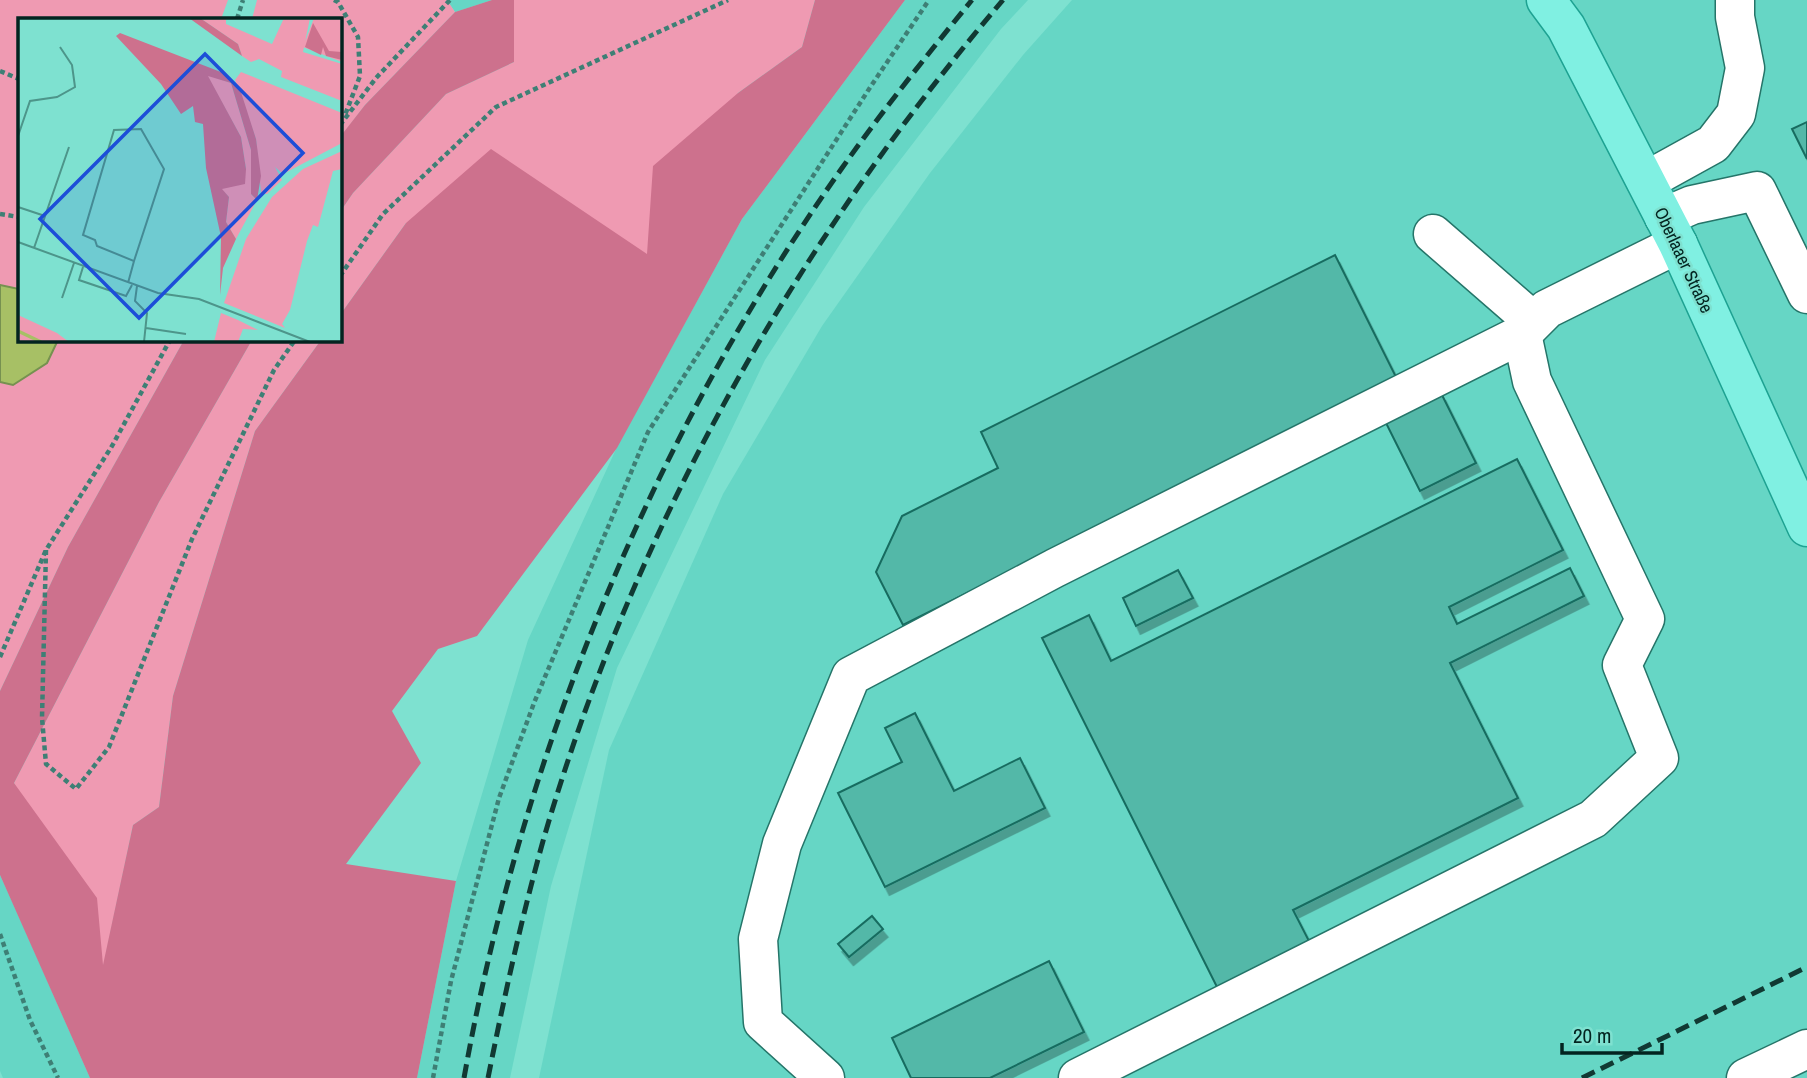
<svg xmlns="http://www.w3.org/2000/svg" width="1807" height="1078" viewBox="0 0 1807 1078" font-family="'Archivo Narrow',sans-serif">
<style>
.built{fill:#66d6c5}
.green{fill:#ef9ab2}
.forest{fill:#cd718d}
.water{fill:#a7c065;stroke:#769150;stroke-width:2}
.building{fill:#53b8a8;stroke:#196c60;stroke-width:2;filter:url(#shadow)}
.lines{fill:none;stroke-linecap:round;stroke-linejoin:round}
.minor-casing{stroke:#257569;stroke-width:41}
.major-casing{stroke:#1ea292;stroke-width:41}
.path{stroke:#3e7f75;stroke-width:4.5;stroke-dasharray:5 3.5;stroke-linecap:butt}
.minor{stroke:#fff;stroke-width:38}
.major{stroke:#80f0e2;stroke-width:38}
.rail{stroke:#113933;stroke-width:5;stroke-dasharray:14 7;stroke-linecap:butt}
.labels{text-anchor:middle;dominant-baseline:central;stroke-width:5;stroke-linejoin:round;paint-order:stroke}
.street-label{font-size:18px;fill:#032420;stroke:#7ee1d0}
.inset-river{fill:none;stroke:#a7c065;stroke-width:3.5}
.inset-road{fill:none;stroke:#4d958a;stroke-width:2}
.view{fill:#1d4ed8;fill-opacity:0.15;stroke:#1d4ed8;stroke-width:3.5}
.inset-edge{fill:none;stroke:#032420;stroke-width:3.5}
</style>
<defs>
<filter id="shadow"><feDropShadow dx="4.5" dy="8" stdDeviation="0" flood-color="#0004"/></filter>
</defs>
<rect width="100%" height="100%" fill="#7ee1d0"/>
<g class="built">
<polygon points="447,0 492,0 455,12"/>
<polygon points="905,0 1028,0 1001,29 864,207 765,360 617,668 551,886 510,1078 417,1078 456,881 528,640 617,447 742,219"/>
<polygon points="1072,0 1807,0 1807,1078 539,1078 609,750 723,494 822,326 930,173 1023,55"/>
<polygon points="0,875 23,926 90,1078 3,1078 0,1071"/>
</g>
<g class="green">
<polygon points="0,0 228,0 221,19 19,19 19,289 0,285"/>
<polygon points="257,0 447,0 455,12 365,105 340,138 340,19 252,19"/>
<polygon points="514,0 815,0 802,47 738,93 647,255 406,223 340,315 340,212 353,193 446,94 514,62"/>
<polygon points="58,340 184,340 68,547 0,691 0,382 13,385 47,363"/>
<polygon points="252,340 321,340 255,431 173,696 159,807 133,825 103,968 14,783 159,502"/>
</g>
<g class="forest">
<polygon points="492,0 514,0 514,62 446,94 353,193 340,212 340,137 365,105 455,12"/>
<polygon points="815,0 905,0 742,219 617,448 477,636 438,649 392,711 421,763 346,864 456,881 417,1078 90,1078 0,875 0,691 68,547 184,340 252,340 159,502 14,783 97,898 103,965 133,825 159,807 173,696 255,431 321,340 340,340 340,315 406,223 491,149 647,254 653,166 738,93 802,47"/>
</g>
<polygon class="water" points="0,285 19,289 19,340 58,340 47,363 13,385 0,382"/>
<g class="building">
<polygon points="1807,122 1807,159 1792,129"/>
<polygon points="1335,255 1397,379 903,625 876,572 902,516 998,468 981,432"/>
<polygon points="1441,393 1476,463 1420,491 1385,421"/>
<polygon points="1517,459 1563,550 1449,607 1457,624 1570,568 1584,596 1450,663 1518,798 1293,910 1310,943 1218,989 1042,638 1089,615 1111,661"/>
<polygon points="1178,570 1193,598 1136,626 1123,598"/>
<polygon points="915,713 954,791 1020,758 1045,808 885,887 838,793 902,762 885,728"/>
<polygon points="872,916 883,929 849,957 838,944"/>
<polygon points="1049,961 1084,1032 990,1078 911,1078 892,1038"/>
</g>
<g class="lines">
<g class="minor-casing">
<g id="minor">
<polyline points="1646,181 1713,144 1736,114 1745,68 1735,17 1735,0"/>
<polyline points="1664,217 1692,205 1757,191 1807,294"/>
<polyline points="1433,234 1533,321"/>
<polyline points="825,1078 763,1022 758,939 782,844 851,676 1055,568 1522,334 1547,309 1678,244"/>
<polyline points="1078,1078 1593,819 1659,758 1622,665 1645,619 1532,381 1522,334"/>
<polyline points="1746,1078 1807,1049"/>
</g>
</g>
<g class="major-casing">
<polyline id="major" points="1546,0 1566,27 1678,244 1807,527"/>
</g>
<g class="path">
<polyline points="334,0 338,2 358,37 360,76 345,115"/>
<polyline points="237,19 243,0"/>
<polyline points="0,71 19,79"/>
<polyline points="340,125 376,78 450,0"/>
<polyline points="0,214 19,217"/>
<polyline points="340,276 383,214 496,107 728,0"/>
<polyline points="46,550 42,718 46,764 76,789 109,747 192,539 274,370 295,340"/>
<polyline points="0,657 46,550 112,446 170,340"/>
<polyline points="0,934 30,1020 58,1078"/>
<polyline points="433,1078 451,981 499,798 534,703 648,432 871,86 929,0"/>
</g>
<use href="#minor" class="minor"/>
<use href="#major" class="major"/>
<g class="rail">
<path d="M464,1078c58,-325 188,-640 378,-910 41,-58 85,-113 130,-168"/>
<path d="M488,1078c16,-80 33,-158 55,-237 89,-309 251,-596 460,-841"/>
<polyline points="1582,1078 1807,967"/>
</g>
</g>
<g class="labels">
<g class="street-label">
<text transform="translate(1684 260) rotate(65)">Oberlaaer Straße</text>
</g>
</g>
<g transform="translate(18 18)">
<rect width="324" height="324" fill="#7ee1d0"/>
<path d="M182,0h26v6l46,20 12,-26h26l-7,34 39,12v37l-61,-24 1,-6 -23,-12 -8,3 -9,-6 -4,-12zM296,0h28v44l-39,-15zM223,54l101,41v30l-59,31 -8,-7 7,13 -15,14 -6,-1 -5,-54 -21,-59zM188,56l25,9 20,67v44l6,6 -21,39 -10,-17 3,-25 -8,-8 25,-20 -5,-32zM324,133v18l-9,2 -15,56 -5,-2 -6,16 -17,69 -8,14 3,4 -61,-25 22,-64 26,-42 31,-28zM203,295l17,7 20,10 -15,-1 -5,13h-24zM0,297l39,18 12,9h-51z" fill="#ef9ab2"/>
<path d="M171,0h11l38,26 4,12zM295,5l16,28 13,1v8l-16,-4 -3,-9 -2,8 -16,-8zM102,15l106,41 14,15 16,50 5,37 -4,24 -6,-6v-44l-20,-67 -23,-7 33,61 5,32 -1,15 -23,5 7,8 -3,25 10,17 -13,29 -3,27 1,-58 -15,-69 -3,-44 -8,-2 -2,-16 -12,8 -20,-30 -45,-48z" fill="#cd718d"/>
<path class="inset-river" d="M0,313l23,11"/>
<path class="inset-road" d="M0,118l12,-35 27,-4 18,-10 -3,-22 -12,-18M0,189l27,9M0,224l140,51 41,6 111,43M16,230l35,-101M65,249l-4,13 47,16 6,-11M110,265l6,-22 -37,-15 -2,-6 -12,-5 31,-105 27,-1 23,40 -30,92M119,268l-2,15 12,12 -3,29M44,280l12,-35M128,310l40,6"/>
<path class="view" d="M187,36l98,99 -164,165 -99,-99z"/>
<rect width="324" height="324" class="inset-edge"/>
</g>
<path d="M1562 1043v10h100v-10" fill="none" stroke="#032420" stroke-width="3.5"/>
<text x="1573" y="1043" font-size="21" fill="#032420" stroke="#7ee1d0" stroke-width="5" paint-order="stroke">20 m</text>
</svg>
